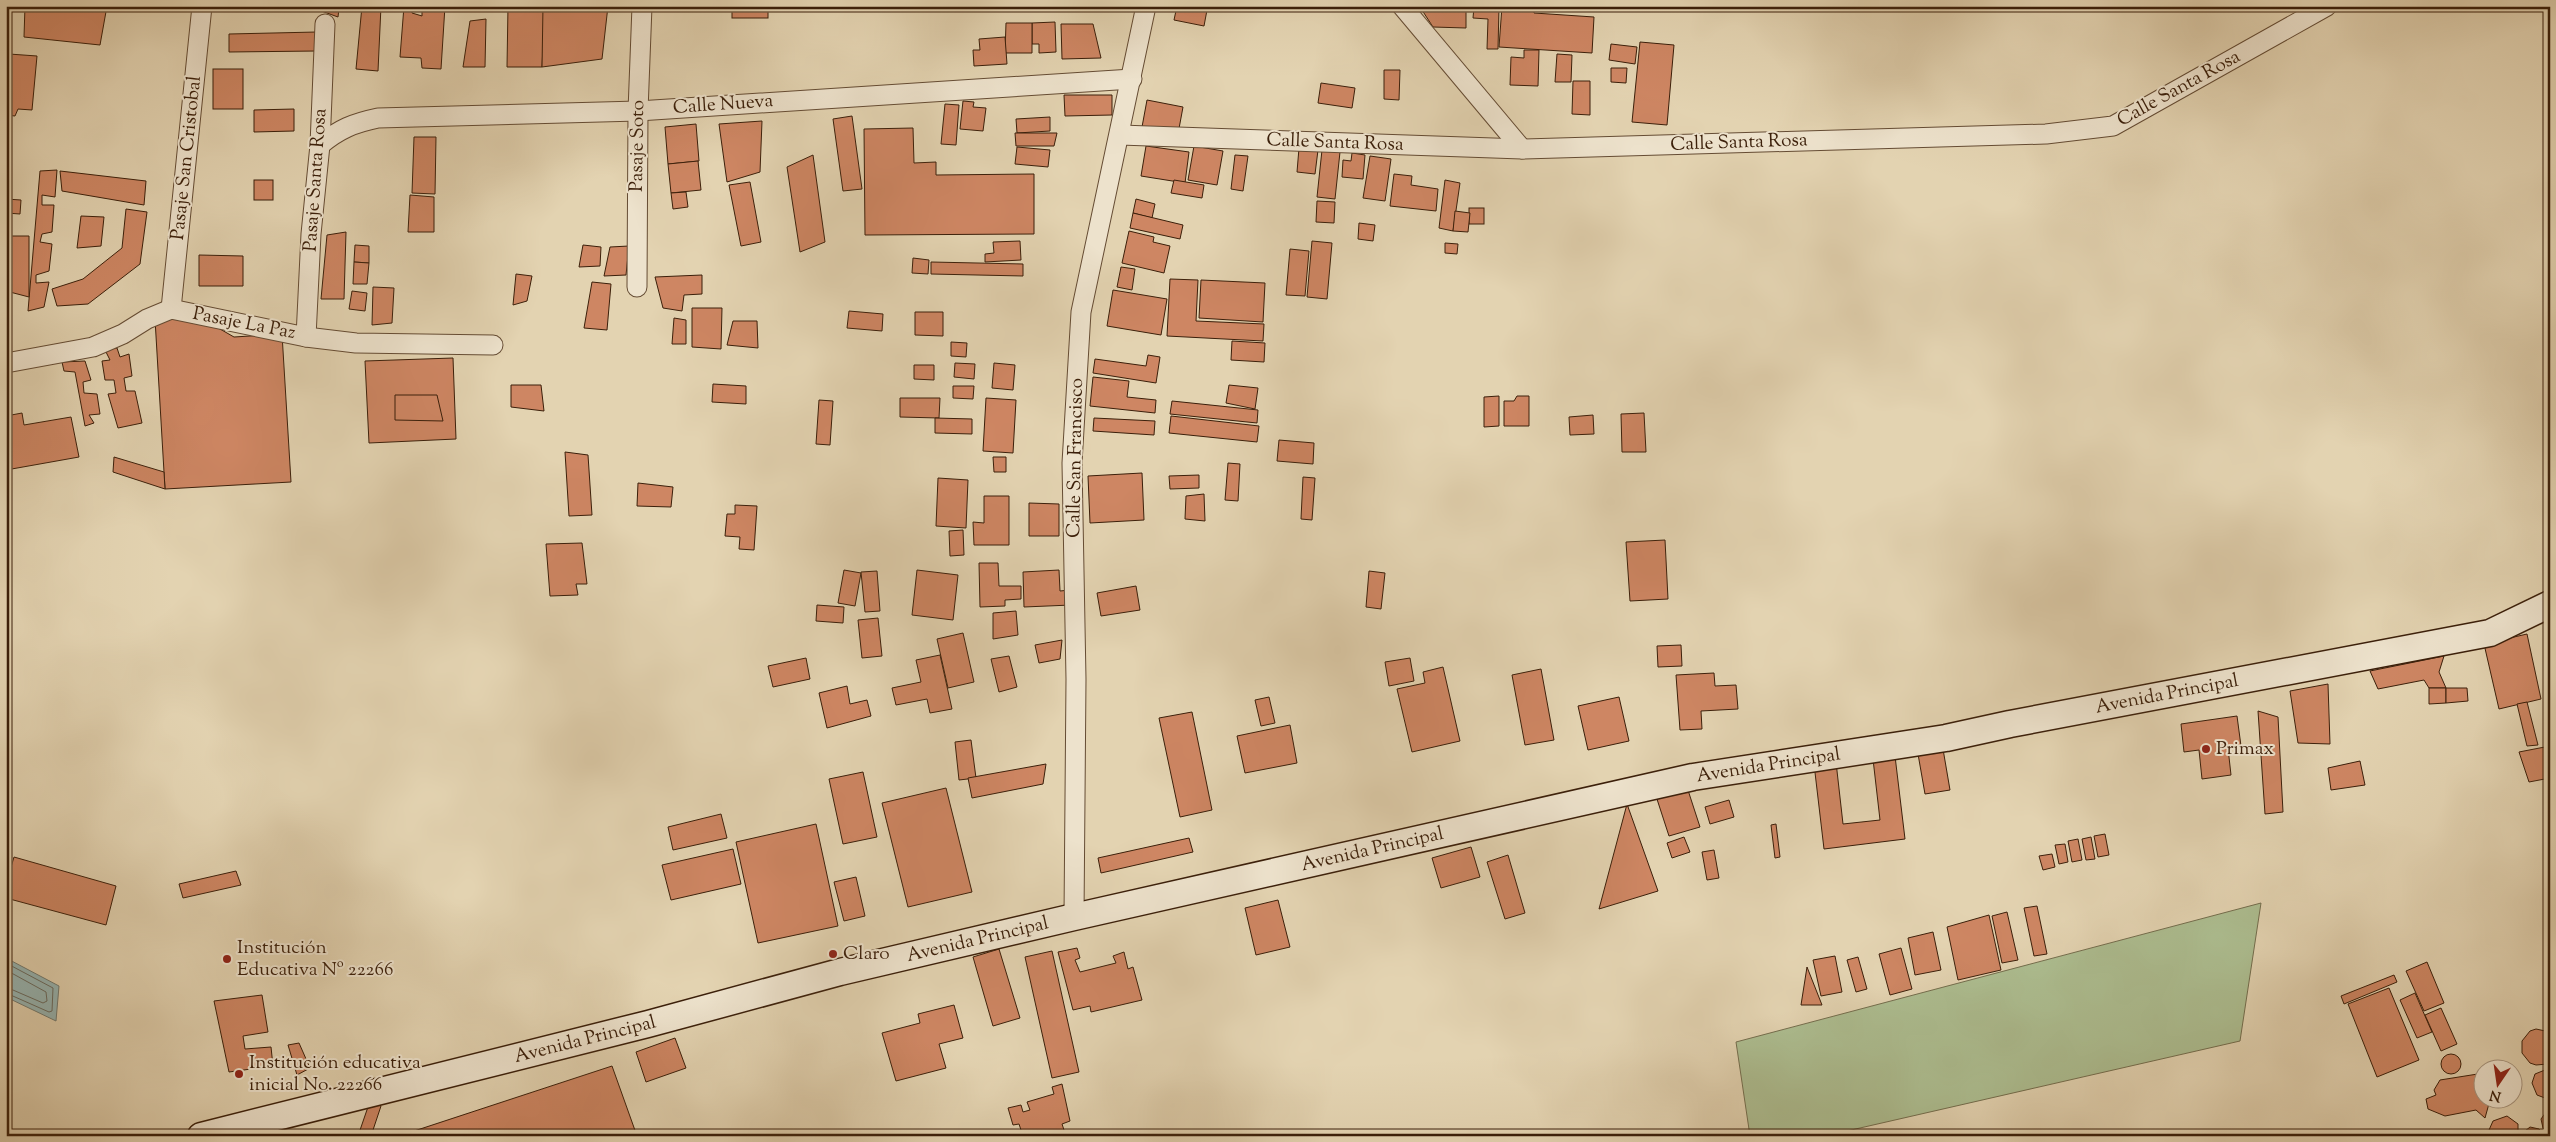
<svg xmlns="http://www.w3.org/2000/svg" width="2556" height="1142" viewBox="0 0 2556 1142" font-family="'Sorts Mill Goudy',serif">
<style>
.green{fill:#adbe91;stroke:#746e4e}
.water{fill:#97b6b4;stroke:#727a70}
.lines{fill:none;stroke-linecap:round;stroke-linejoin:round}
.shore{stroke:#696a5f;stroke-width:1}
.building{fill:#ce8663;stroke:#3b1f0a}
.minor-casing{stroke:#654c34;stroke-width:21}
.secondary-casing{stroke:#3b1f0a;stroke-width:29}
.minor{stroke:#ede2cc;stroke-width:19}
.secondary{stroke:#ede2cc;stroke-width:26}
.poi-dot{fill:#8f2418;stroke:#ede2cc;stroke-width:2}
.labels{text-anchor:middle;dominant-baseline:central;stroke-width:4;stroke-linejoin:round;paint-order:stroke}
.street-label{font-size:19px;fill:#3b1f0a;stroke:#ede2cc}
.poi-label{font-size:19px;fill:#3b1f0a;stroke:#ede2cc;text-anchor:start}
</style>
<rect width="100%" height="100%" fill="#e3d3b1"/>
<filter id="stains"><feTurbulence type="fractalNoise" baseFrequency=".004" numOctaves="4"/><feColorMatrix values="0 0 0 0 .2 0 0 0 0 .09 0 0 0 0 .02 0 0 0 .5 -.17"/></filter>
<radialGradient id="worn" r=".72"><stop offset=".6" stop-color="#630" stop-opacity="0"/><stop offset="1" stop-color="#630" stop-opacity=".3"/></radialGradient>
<polygon class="green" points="2261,903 2240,1041 1825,1136 1750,1136 1736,1042"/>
<polygon class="water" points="6,958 59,986 56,1021 6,997"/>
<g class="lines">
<g class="shore">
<polyline points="6,963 53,988 52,1011 49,1012 6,993"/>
<polyline points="6,970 46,992 47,1001 43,1003 6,987"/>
</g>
</g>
<g class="building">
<polygon points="25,6 107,6 100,45 24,37"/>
<rect x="237" y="6" width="66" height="3"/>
<polygon points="316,6 359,6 359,9 339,8 338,17 316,9"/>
<polygon points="362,6 381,6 378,71 356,69"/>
<polygon points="404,6 412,6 412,13 422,16 422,6 445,6 441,69 422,68 421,58 400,57"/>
<polygon points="508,6 545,6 542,67 507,67"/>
<polygon points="543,6 608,6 602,59 542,67"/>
<rect x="732" y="6" width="36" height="12"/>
<polygon points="1089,6 1105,6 1104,11"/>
<polygon points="1177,6 1207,10 1204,26 1174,20"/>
<polygon points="1502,6 1534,8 1534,13 1594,17 1592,53 1499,47"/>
<polygon points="1420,7 1466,8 1466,28 1433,27"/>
<polygon points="1474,7 1499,7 1498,49 1487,49 1488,19 1473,18"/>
<polygon points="486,19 485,67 463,67 470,21"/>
<polygon points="1055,22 1056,52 1039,53 1039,44 1032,44 1032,23"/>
<polygon points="1006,23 1032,23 1032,53 1005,53"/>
<polygon points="1061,24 1093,24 1101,58 1062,59"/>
<polygon points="317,32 317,51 229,52 229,34"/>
<polygon points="1005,37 1007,64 974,66 973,50 980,50 979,39"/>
<polygon points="1640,42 1674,45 1667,125 1632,122"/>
<polygon points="1611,44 1637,47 1635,64 1609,60"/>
<polygon points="1524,50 1539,50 1538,86 1510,85 1511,57 1524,58"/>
<polygon points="9,54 37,56 32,110 18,109 15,116 6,115"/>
<polygon points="1557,54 1572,55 1571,82 1555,82"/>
<polygon points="1611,68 1627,68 1626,83 1611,82"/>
<rect x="213" y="69" width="30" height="40"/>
<polygon points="1384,70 1400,70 1399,100 1384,99"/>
<polygon points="1573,81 1590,81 1590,115 1572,114"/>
<polygon points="1321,83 1355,88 1352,108 1318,103"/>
<polygon points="1064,95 1112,95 1112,115 1065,116"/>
<polygon points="1147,100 1183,107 1178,134 1142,127"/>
<polygon points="963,101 974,102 973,107 986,108 983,131 960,129"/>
<polygon points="945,104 959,105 956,145 941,144"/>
<polygon points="294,109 294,131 254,132 254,110"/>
<polygon points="852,116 862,189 843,191 833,119"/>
<polygon points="1050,117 1050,131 1017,133 1016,119"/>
<polygon points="762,121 760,172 727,182 719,124"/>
<polygon points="696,124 699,161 668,164 665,127"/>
<polygon points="913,128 914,163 936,162 936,175 1034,174 1034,234 865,235 864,129"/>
<polygon points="1015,133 1057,133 1054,146 1016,146"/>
<polygon points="414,137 436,137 435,194 412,193"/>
<polygon points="1146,146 1189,152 1185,183 1141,176"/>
<polygon points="1194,146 1223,151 1217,185 1188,180"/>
<polygon points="1017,147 1050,150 1048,167 1015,164"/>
<polygon points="1299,148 1318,150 1315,174 1297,172"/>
<polygon points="1322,150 1340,152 1335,199 1317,197"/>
<polygon points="1352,153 1365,155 1363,179 1342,177 1343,160 1351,161"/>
<polygon points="813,155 825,242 800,252 787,167"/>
<polygon points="1235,155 1248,156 1243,191 1231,189"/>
<polygon points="1370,156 1391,159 1385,201 1363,198"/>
<polygon points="698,161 701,190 671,193 668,164"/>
<polygon points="57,170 55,197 42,195 42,205 54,205 52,232 42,234 40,242 52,244 49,271 36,275 36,283 49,282 44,307 28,311 40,171"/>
<polygon points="60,171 146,181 144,205 62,191"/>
<polygon points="1394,174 1412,176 1411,185 1438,189 1436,211 1390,206"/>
<rect x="254" y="180" width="19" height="20"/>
<polygon points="1174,180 1204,185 1202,198 1171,193"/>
<polygon points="1445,180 1460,183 1453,231 1439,228"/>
<polygon points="750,182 761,242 741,246 729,185"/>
<polygon points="686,192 688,207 673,209 671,193"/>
<polygon points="410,195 434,197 434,232 408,232"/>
<polygon points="6,199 21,200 20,214 6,213"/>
<polygon points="1136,199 1155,204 1152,218 1133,213"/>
<polygon points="1317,201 1335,202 1334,223 1316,222"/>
<rect x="1469" y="208" width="15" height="16"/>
<polygon points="126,209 147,212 140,264 88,304 57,306 52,289 83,279 122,248"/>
<polygon points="1455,211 1470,213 1468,232 1453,231"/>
<polygon points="1133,213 1183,225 1180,239 1130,228"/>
<polygon points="81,216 104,217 101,246 77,248"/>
<polygon points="1359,223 1375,225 1373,241 1358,239"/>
<polygon points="1129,231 1154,237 1153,242 1170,246 1164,273 1122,263"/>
<polygon points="346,232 344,299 321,299 327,235"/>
<polygon points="8,236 29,236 29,297 6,291"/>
<polygon points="1020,241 1021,260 985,262 985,254 994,253 993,242"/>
<polygon points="1312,241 1332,243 1327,299 1307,297"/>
<polygon points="1445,243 1458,244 1457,254 1445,253"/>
<polygon points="355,245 369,246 369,263 354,262"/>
<polygon points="583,245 601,247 600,266 579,267"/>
<polygon points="629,246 626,275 604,276 610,247"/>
<polygon points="1290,249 1309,251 1305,296 1286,295"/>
<polygon points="199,255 243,256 243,286 199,286"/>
<polygon points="913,258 929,260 928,274 912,273"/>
<polygon points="354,262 369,263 367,284 353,284"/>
<polygon points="931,262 1023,264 1023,276 931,274"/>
<polygon points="1121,267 1135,269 1132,290 1117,287"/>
<polygon points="516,274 532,276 527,301 513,305"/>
<polygon points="702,275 702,294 684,295 682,311 663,308 655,277"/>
<polygon points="1170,279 1198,280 1196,321 1264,324 1263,341 1167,336"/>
<polygon points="1201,280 1265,283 1263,322 1199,318"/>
<polygon points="592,282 611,284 607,330 584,328"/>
<polygon points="373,287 394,288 392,323 372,325"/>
<polygon points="1113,290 1167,299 1161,335 1107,326"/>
<polygon points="352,291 367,293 365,311 349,309"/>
<polygon points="692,308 722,308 721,349 692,347"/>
<polygon points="849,311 883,314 882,331 847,328"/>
<polygon points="915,312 943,312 943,336 915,335"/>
<polygon points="199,317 234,337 282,334 291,482 165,489 155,319"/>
<polygon points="674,318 686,320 686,344 672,344"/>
<polygon points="733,321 757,321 758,348 727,345"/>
<polygon points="1232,341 1265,343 1264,362 1231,360"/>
<polygon points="951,342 967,343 966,357 951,356"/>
<polygon points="104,348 117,348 120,357 129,354 132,376 124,378 126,391 135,391 142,423 118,428 108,394 116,393 114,380 105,380 102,361 110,360"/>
<polygon points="1148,355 1160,357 1156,383 1093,373 1095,359 1146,366"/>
<polygon points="453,358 456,439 369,443 365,361"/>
<polygon points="85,361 91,380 83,382 84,393 97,394 100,414 89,415 94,423 85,426 75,372 64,371 62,362"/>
<polygon points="955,363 975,364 974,379 954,377"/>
<polygon points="994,363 1015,365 1013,390 992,388"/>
<polygon points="914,365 934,365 934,380 914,379"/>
<polygon points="1093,377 1129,381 1127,397 1156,400 1155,413 1090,406"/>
<polygon points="713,384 746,386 746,404 712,402"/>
<polygon points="511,385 541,385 544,411 511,407"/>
<polygon points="1229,385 1258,388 1255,409 1226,403"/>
<polygon points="953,386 974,386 973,399 953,398"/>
<polygon points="395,395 437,395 443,421 395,420"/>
<polygon points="1499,396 1499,426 1484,427 1484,397"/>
<polygon points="1517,396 1529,396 1529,426 1504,426 1504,401 1514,401"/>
<polygon points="900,398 940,398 939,418 900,417"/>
<polygon points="986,398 1016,400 1013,453 983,451"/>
<polygon points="819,400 833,401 830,445 816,444"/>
<polygon points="1172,401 1258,410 1257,423 1170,414"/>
<polygon points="22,413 24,425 71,417 79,457 6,470 6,416"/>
<polygon points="1644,413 1646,452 1622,452 1621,414"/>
<polygon points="1593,415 1594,434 1570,435 1569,417"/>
<polygon points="1171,416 1259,426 1257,442 1169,433"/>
<polygon points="935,418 972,419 972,434 935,433"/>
<polygon points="1094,418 1155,421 1154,435 1093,431"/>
<polygon points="1279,440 1314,443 1313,464 1277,461"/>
<polygon points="565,452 588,455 592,515 569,516"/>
<polygon points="114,457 164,472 165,489 113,472"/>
<polygon points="993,457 1006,457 1006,472 994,472"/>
<polygon points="1228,463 1240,464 1238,501 1225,500"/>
<polygon points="1142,473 1144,520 1090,523 1088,476"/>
<polygon points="1199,475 1199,488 1170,489 1169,476"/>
<polygon points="1303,477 1315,478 1312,520 1301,519"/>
<polygon points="938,478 968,480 966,528 936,526"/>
<polygon points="638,483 673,487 671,507 637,506"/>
<polygon points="1204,494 1205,521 1185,519 1186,496"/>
<polygon points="984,496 1009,496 1009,545 974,545 973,522 984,523"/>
<polygon points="1029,503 1059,504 1059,536 1029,536"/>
<polygon points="735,505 757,506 754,550 739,549 740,537 725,536 727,514 735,514"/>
<polygon points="963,530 964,555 950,556 949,531"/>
<polygon points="1665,540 1668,599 1630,601 1626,542"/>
<polygon points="582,543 587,584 576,584 578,595 550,596 546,544"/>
<polygon points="979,563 998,563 999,586 1021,586 1021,599 1005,600 1005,606 980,607"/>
<polygon points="844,570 861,573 855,606 838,603"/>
<polygon points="917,570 958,575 953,620 912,615"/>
<polygon points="1059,570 1060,591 1070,590 1071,605 1024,607 1023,572"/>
<polygon points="877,571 880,611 865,612 861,572"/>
<polygon points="1369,571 1385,573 1381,609 1366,607"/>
<polygon points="1136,586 1140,610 1101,616 1097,593"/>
<polygon points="817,605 844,607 843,623 816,621"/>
<polygon points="1016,611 1018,635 993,639 993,613"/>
<polygon points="878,618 882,656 862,658 858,620"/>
<polygon points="963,633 974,682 948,688 937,639"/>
<polygon points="2527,634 2541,699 2499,709 2484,644"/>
<polygon points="1062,640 1060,659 1039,663 1035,645"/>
<polygon points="1681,645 1682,666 1658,667 1657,646"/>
<polygon points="940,655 952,709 930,713 927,699 896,705 892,688 921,682 916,660"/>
<polygon points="1009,656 1017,687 999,692 991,659"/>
<polygon points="2444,656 2439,672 2446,688 2429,688 2424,680 2378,689 2370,671"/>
<polygon points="806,658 810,679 773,687 768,666"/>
<polygon points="1410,658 1414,681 1389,686 1385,662"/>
<polygon points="1443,667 1460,741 1412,752 1397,689 1425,683 1423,672"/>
<polygon points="1541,669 1554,740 1525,745 1512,675"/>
<polygon points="1714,673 1715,686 1736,685 1738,709 1701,711 1702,729 1680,730 1676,675"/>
<polygon points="2328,684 2330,744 2298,743 2290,691"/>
<polygon points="847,686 850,704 867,700 871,716 827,728 819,693"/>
<polygon points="2429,688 2446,688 2446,703 2429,704"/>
<polygon points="2446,688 2467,688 2468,701 2446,703"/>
<polygon points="1269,697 1275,723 1261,726 1255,700"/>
<polygon points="1619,697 1629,741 1588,750 1578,706"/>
<polygon points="2527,702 2538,745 2527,746 2517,704"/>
<polygon points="2258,711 2278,717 2283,812 2265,814"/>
<polygon points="1192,712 1212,810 1180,817 1159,718"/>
<polygon points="2237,716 2241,746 2228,748 2231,775 2202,779 2199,750 2184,752 2181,724"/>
<polygon points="1290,725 1297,763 1245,773 1237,736"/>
<polygon points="971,740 976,778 959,780 955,742"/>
<polygon points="2550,746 2550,778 2529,782 2519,752"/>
<polygon points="1943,749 1950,790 1925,794 1918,754"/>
<polygon points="1895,756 1905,839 1824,849 1814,764 1836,762 1843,824 1880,820 1873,759"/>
<polygon points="2360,761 2365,785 2331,790 2328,768"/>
<polygon points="1046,764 1043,784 972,798 968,778"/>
<polygon points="863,772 877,837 843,844 829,779"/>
<polygon points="1686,784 1700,827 1669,836 1655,793"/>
<polygon points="946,788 972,892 908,907 882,803"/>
<polygon points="1729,800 1734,817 1710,824 1705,807"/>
<polygon points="1627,804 1658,891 1599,909"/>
<polygon points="721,814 727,838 673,850 668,827"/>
<polygon points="816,824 838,926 758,943 736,842"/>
<polygon points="1776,824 1780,857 1775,858 1771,825"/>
<polygon points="2105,834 2109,855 2098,857 2094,836"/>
<polygon points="1684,837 1690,852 1672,858 1667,843"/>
<polygon points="2091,837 2095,859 2086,860 2082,839"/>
<polygon points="1189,838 1193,852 1101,873 1098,858"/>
<polygon points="2078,839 2082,860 2072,862 2068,841"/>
<polygon points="2065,844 2068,862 2059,864 2055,845"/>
<polygon points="1471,847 1480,877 1441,888 1432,858"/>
<polygon points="733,849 741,884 671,900 662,865"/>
<polygon points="1714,850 1719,878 1707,880 1702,852"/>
<polygon points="2052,854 2055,867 2043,870 2039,856"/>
<polygon points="1508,855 1525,913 1505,919 1487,862"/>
<polygon points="14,857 116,886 106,925 6,898 6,884"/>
<polygon points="236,871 241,885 183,898 179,884"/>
<polygon points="856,877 865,916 844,921 834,882"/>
<polygon points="1278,900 1290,947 1256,955 1245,908"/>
<polygon points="2037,906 2047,954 2034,956 2024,908"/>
<polygon points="2007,912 2018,960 2002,963 1992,916"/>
<polygon points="1989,915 2001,970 1958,980 1947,927"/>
<polygon points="1933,932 1941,970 1915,975 1908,938"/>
<polygon points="1077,948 1080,958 1075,960 1080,972 1116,963 1113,956 1124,952 1128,969 1133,967 1142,1000 1091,1012 1090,1006 1073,1010 1058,952"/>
<polygon points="1901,948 1912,989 1890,995 1879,954"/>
<polygon points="999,949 1020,1018 993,1026 973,957"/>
<polygon points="1052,951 1079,1072 1052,1078 1025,957"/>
<polygon points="1835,956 1842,992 1821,996 1813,960"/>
<polygon points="1858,957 1867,989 1856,992 1847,960"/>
<polygon points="2427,962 2444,1003 2424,1011 2406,971"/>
<polygon points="1807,967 1822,1005 1801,1005"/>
<polygon points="2394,975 2397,982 2344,1004 2341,996"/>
<polygon points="2389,988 2419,1060 2377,1077 2348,1004"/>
<polygon points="2415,993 2432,1032 2417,1038 2400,1000"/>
<polygon points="262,995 268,1032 243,1036 245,1049 271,1047 273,1066 229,1072 214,1001"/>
<polygon points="954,1005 963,1038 939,1044 946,1068 896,1081 882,1033 920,1023 918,1014"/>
<polygon points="2441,1008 2457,1044 2441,1051 2425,1015"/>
<polygon points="2536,1029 2550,1032 2550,1063 2548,1064 2536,1065 2530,1063 2522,1053 2522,1041 2530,1031"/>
<polygon points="675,1038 686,1068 646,1082 636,1052"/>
<polygon points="299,1043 310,1068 297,1075 288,1045"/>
<circle cx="2451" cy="1064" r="10"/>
<polygon points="612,1066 637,1136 406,1136 405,1134"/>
<polygon points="2545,1070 2550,1072 2550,1097 2545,1098 2537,1095 2532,1083 2535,1074"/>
<polygon points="2484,1073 2484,1100 2490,1100 2485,1118 2476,1110 2445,1116 2428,1109 2426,1099 2436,1095 2434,1090 2440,1080"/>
<polygon points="1062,1084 1070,1121 1062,1124 1066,1136 1023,1136 1019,1124 1013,1125 1008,1108 1021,1105 1023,1112 1030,1110 1027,1102 1054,1094 1052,1087"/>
<polygon points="370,1101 381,1106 371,1136 358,1136"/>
<polygon points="2549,1108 2550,1108 2550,1133 2543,1128 2541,1119"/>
<polygon points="2507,1116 2518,1124 2518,1136 2490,1136 2489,1130 2493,1121"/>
<polygon points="2530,1127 2539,1129 2545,1136 2519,1136"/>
</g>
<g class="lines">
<g class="minor-casing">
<g id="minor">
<polyline points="1402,6 1522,149"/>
<polyline points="1120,135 1522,149 2046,134 2113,126 2327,6"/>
<path d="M320,145c19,-16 34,-22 58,-27l260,-7 494,-32"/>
<polyline points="637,287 638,111 642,6"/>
<polyline points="171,309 202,6"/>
<polyline points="306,337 311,234 320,145 325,24"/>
<polyline points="6,363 93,347 123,334 147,319 171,309 306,337 356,343 493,345"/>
<polyline points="1074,917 1076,679 1072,463 1081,312 1146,6"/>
</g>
</g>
<g class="secondary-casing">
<g id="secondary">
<path id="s1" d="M201,1136l447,-112 192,-52 234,-55 619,-140 253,-39 64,-14 480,-91 60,-29"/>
</g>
</g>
<use href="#minor" class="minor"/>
<use href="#secondary" class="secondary"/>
</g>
<g class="poi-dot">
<circle cx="2206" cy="749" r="5"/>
<circle cx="833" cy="954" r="5"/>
<circle cx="227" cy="959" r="5"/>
<circle cx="239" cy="1074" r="5"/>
</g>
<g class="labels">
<g class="street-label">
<text transform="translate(2179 89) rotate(-29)">Calle Santa Rosa</text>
<text transform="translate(723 105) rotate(-4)">Calle Nueva</text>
<text transform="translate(1335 143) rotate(2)">Calle Santa Rosa</text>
<text transform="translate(1739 143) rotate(-2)">Calle Santa Rosa</text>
<text transform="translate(638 146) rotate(-89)">Pasaje Soto</text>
<text transform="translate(187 158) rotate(-84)">Pasaje San Cristobal</text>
<text transform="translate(316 180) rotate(-86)">Pasaje Santa Rosa</text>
<text transform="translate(244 324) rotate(11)">Pasaje La Paz</text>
<text transform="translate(1076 458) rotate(-89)">Calle San Francisco</text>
<text stroke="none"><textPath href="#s1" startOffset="2016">Avenida Principal</textPath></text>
<text stroke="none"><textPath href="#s1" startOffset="1611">Avenida Principal</textPath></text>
<text stroke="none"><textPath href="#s1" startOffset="1206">Avenida Principal</textPath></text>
<text stroke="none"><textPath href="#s1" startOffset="801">Avenida Principal</textPath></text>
<text stroke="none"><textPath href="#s1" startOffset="396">Avenida Principal</textPath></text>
</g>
<g class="poi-label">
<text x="2216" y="749">Primax</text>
<text x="237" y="948">Institución<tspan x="237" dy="22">Educativa Nº 22266</tspan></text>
<text x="843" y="954">Claro</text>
<text x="249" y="1063">Institución educativa<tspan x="249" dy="22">inicial No. 22266</tspan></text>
</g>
</g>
<rect width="2556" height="1142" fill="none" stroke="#e3d3b1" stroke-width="25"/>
<rect x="8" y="8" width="2541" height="1127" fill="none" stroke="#3b1f0a" stroke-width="2.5"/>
<rect x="12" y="12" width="2531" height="1117" fill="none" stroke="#3b1f0a"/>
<g transform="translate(2498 1084) rotate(193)"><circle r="24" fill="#ede2cc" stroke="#a6947e"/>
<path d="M0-4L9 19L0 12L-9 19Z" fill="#8f2418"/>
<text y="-8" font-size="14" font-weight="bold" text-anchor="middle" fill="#3b1f0a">N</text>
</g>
<rect width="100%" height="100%" filter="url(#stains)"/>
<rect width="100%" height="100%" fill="url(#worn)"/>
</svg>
